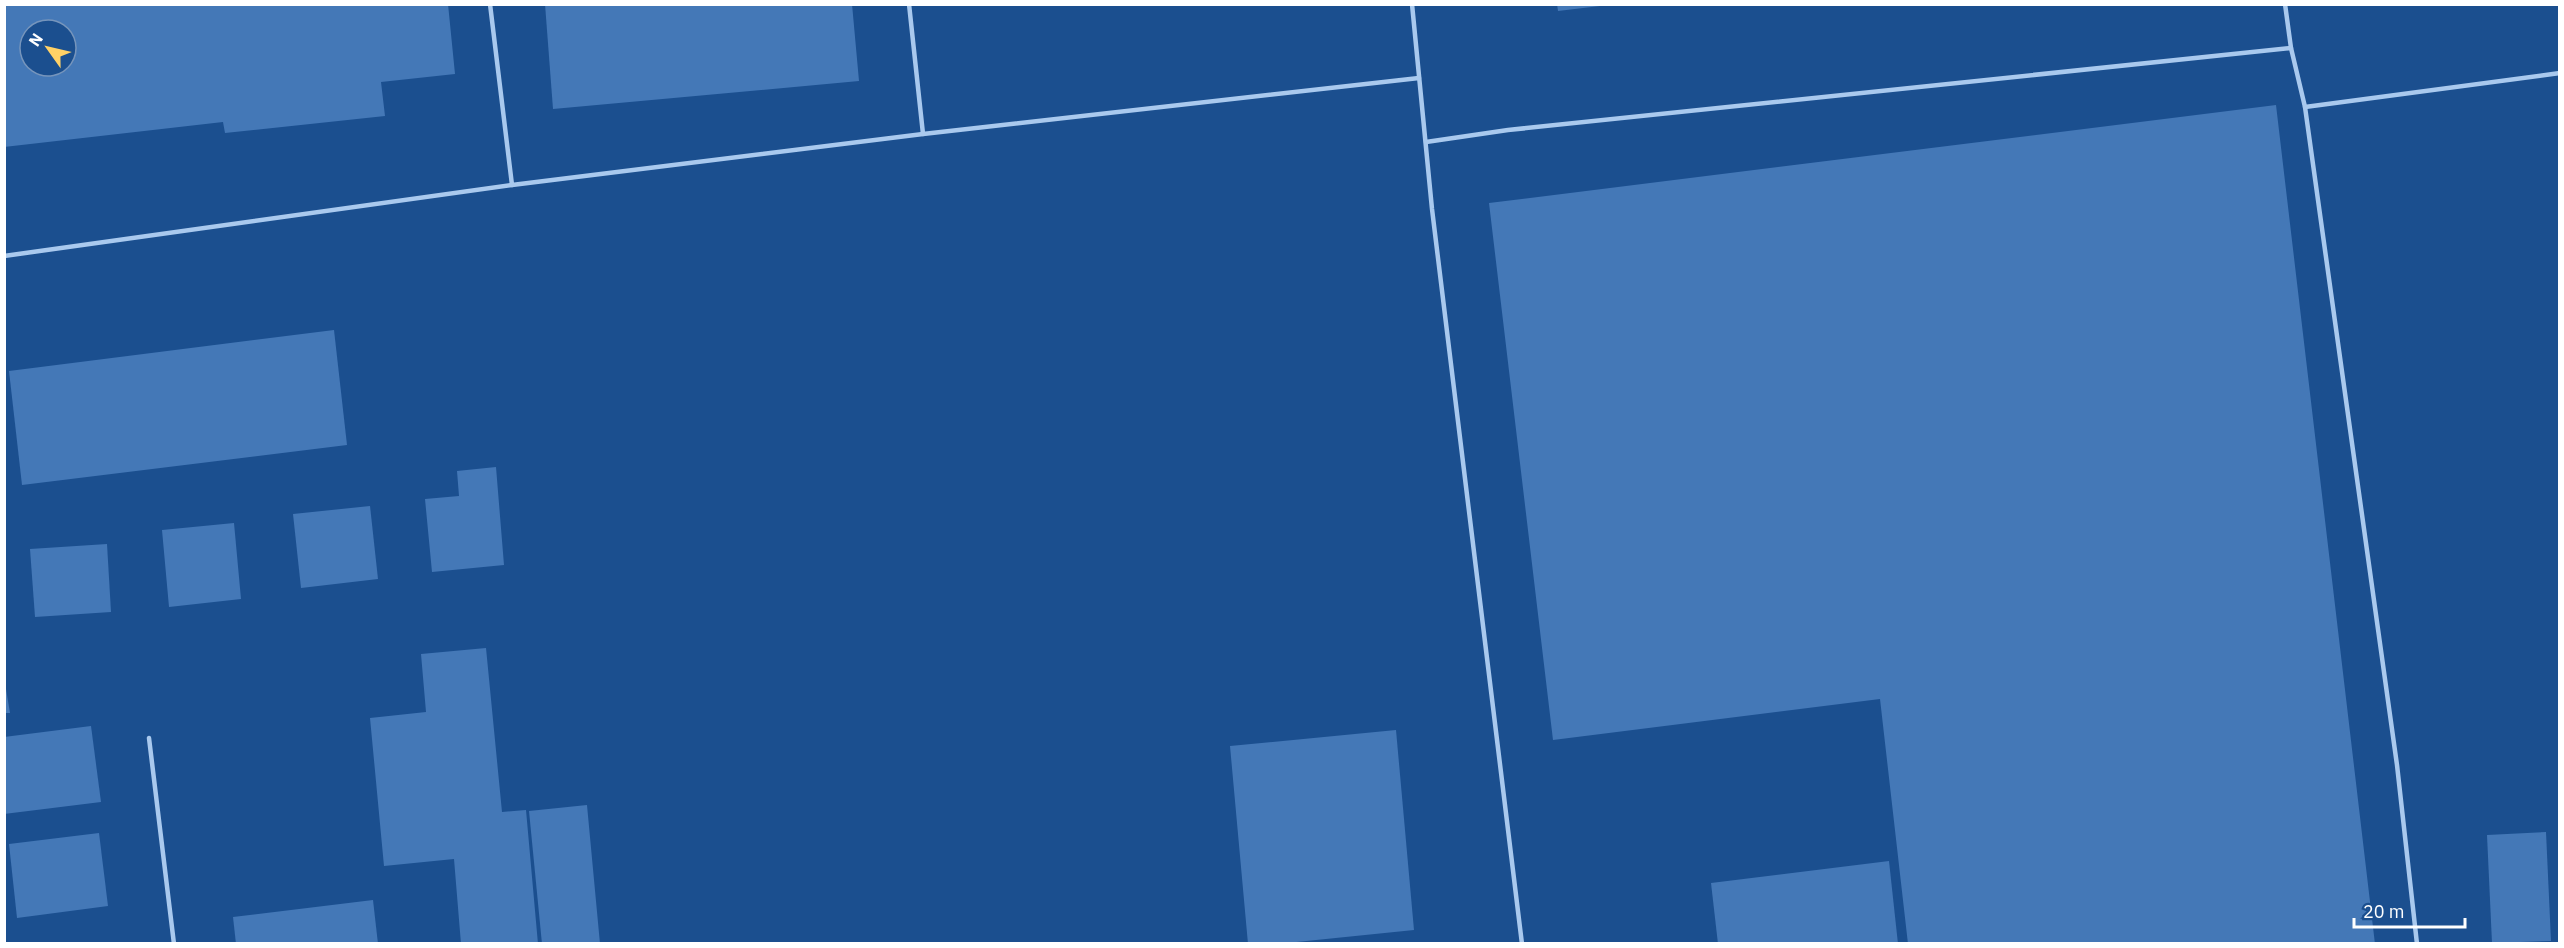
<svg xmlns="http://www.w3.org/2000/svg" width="2564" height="948" viewBox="0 0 2564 948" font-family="'IBM Plex Sans',sans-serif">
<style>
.building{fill:#4478b7;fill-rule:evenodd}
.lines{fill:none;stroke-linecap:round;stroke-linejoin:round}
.lane{stroke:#a9c9ee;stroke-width:4.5}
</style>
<rect width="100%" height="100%" fill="#1b4f8f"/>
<g class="building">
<path d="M4,4h444l7,70 -74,8 4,34 -160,17 -2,-11 -219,25zM30,30h36v36h-36z"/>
<polygon points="545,4 852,4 859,81 553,109"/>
<polygon points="1557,4 1600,4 1600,6 1558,11"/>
<polygon points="2276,105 2375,944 1908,944 1880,699 1553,740 1489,203"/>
<polygon points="334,330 347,445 22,485 9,371"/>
<polygon points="496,467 504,565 432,572 425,499 459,496 457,471"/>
<polygon points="370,506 378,579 301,588 293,514"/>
<polygon points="234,523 241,599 169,607 162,530"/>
<polygon points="107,544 111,612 35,617 30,549"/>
<polygon points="486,648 502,812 526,810 538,944 461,944 454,859 384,866 370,718 426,712 421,654"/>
<polygon points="4,677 10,713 4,713"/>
<polygon points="91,726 101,802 4,814 4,737"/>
<polygon points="1396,730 1414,930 1277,944 1248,944 1230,746"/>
<polygon points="587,805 600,944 542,944 529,811"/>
<polygon points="2546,832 2551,941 2492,943 2487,835"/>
<polygon points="99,833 108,906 17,918 9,844"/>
<polygon points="1889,861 1898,944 1718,944 1711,883"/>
<polygon points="373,900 378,944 236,944 233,917"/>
</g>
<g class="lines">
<g class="lane">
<polyline points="490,4 512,185"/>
<polyline points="909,4 923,134"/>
<polyline points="1412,4 1432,209 1522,944"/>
<polyline points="2285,4 2291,48 2305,107 2397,765 2417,944"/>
<polyline points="2305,107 2560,73"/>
<polyline points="1426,142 1508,130 2291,48"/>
<polyline points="4,256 512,185 923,134 1419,78"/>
<polyline points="149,738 174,944"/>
</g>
</g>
<rect width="2564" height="948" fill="none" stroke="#ffffff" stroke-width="12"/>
<g transform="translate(48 48) rotate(304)"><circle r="28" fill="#1b4f8f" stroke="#7695bc" stroke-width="1.5"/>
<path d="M0-4.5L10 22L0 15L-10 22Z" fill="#ffd166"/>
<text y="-9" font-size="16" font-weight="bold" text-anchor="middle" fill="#ffffff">N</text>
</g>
<path d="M2354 918v9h111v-9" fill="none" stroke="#ffffff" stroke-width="3"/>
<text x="2363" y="918" font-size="18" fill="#ffffff" stroke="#1b4f8f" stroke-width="4.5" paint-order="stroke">20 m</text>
</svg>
